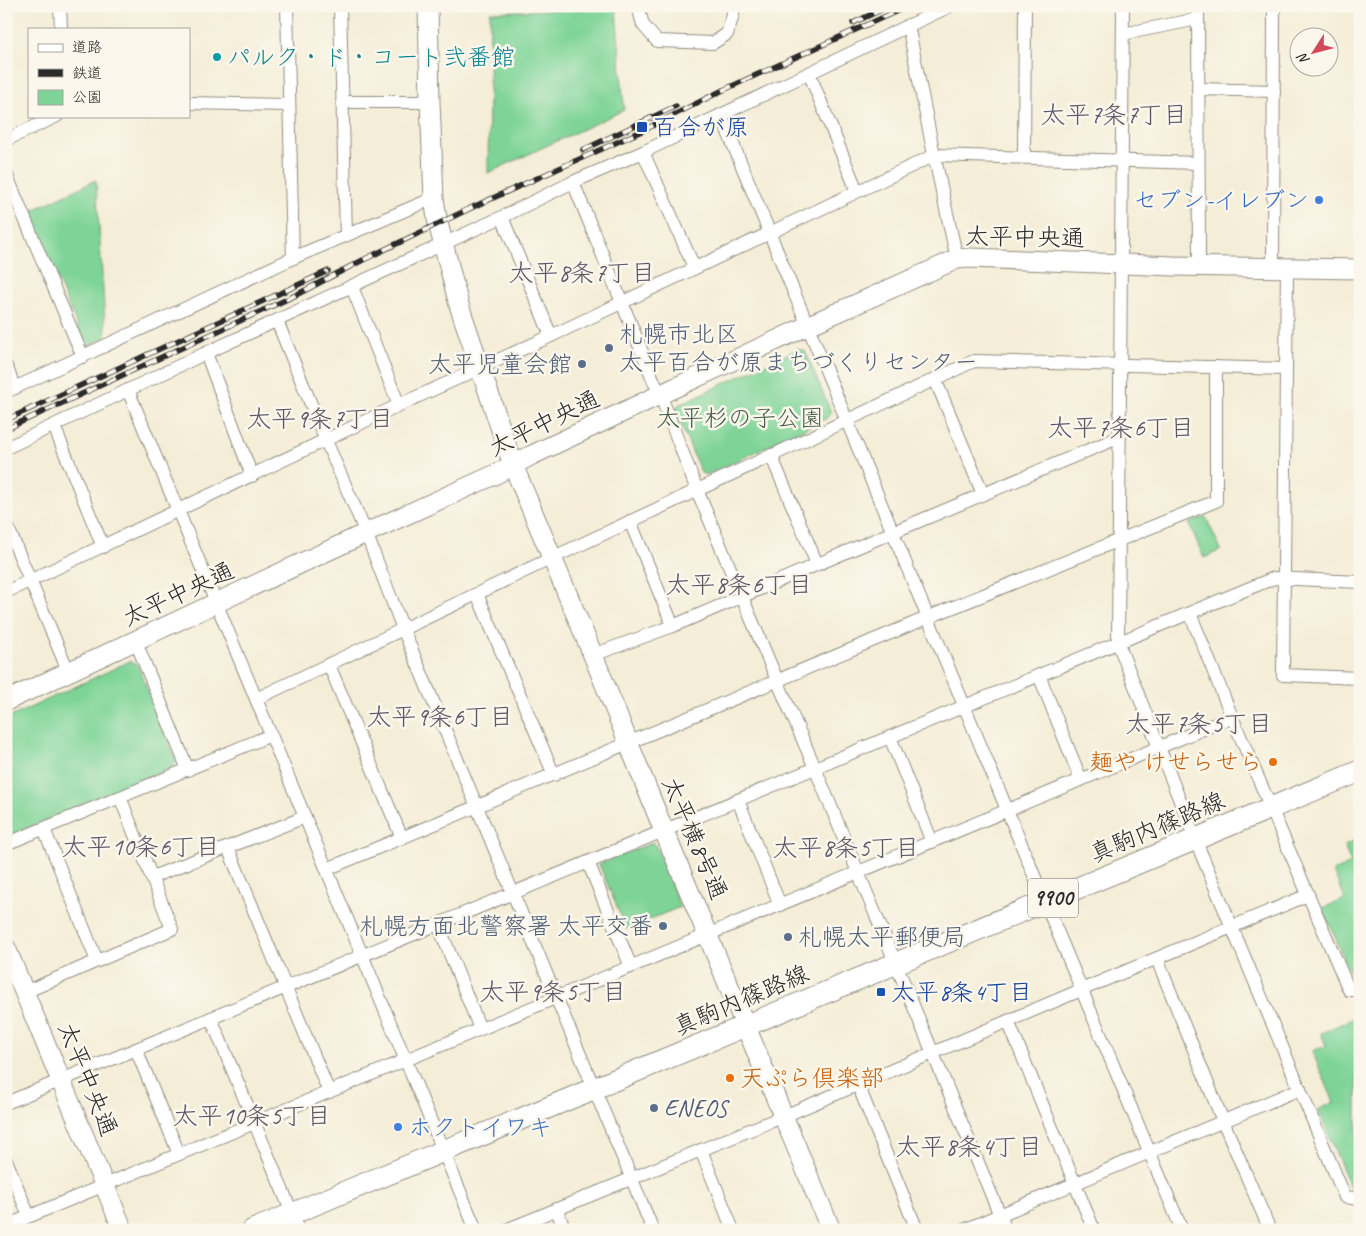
<svg xmlns="http://www.w3.org/2000/svg" width="1366" height="1236" viewBox="0 0 1366 1236" font-family="Caveat,'Klee One',sans-serif">
<style>
.green{fill:#7ed497;stroke:#548061}
.lines{fill:none;stroke-linecap:round;stroke-linejoin:round}
.street-casing{stroke:#908c81;stroke-width:14}
.secondary-casing{stroke:#908c81;stroke-width:21}
.primary-casing{stroke:#908c81;stroke-width:23}
.street{stroke:#fff;stroke-width:12}
.secondary{stroke:#fff;stroke-width:19}
.primary{stroke:#fff;stroke-width:21}
.rail-casing{stroke:#2b2b2b;stroke-width:5.5}
.rail{stroke:#fbf7ec;stroke-width:4;stroke-dasharray:11;stroke-linecap:butt}
.culture-dot{fill:#0f9aa8;stroke:#fbf7ec;stroke-width:2}
.transit-dot{fill:#1a4fb4;stroke:#fbf7ec;stroke-width:2}
.shop-dot{fill:#3f7fe0;stroke:#fbf7ec;stroke-width:2}
.service-dot{fill:#5c6f8a;stroke:#fbf7ec;stroke-width:2}
.food-dot{fill:#e8710a;stroke:#fbf7ec;stroke-width:2}
.labels{text-anchor:middle;dominant-baseline:central;stroke-width:5;stroke-linejoin:round;paint-order:stroke}
.shield{fill:#fbf7ec;stroke:#696865;stroke-width:1}
.shield-label{font-size:22px;font-weight:bold;fill:#2b2b2b}
.culture-label{font-size:24px;fill:#0d838f;stroke:#fbf7ec;text-anchor:start}
.transit-label{font-size:24px;fill:#164399;stroke:#fbf7ec;text-anchor:start}
.shop-label{font-size:24px;fill:#366cbe;stroke:#fbf7ec;text-anchor:end}
.street-label{font-size:24px;fill:#2b2b2b;stroke:#fbf7ec}
.service-label{font-size:24px;fill:#4e5e75;stroke:#fbf7ec;text-anchor:start}
.park-label{font-size:24px;fill:#445e4b;stroke:#fbf7ec}
.food-label{font-size:24px;fill:#c56008;stroke:#fbf7ec;text-anchor:end}
.neighbourhood-label{font-size:25px;fill:#5d5868;stroke:#fbf7ec}
</style>
<rect width="100%" height="100%" fill="#fbf7ec"/>
<filter id="ink" filterUnits="userSpaceOnUse"><feTurbulence type="fractalNoise" baseFrequency=".02" numOctaves="2"/><feDisplacementMap in="SourceGraphic" scale="10" xChannelSelector="R" yChannelSelector="G"/><feConvolveMatrix kernelMatrix="1 2 1 2 8 2 1 2 1" color-interpolation-filters="sRGB"/></filter>
<filter id="wash" filterUnits="userSpaceOnUse"><feTurbulence type="fractalNoise" baseFrequency=".0096" numOctaves="4" result="noise"/><feDisplacementMap in="SourceGraphic" scale="20" xChannelSelector="R" yChannelSelector="G"/><feGaussianBlur stdDeviation="1.12" result="paint"/><feColorMatrix in="noise" values="0 0 0 0 0 0 0 0 0 0 0 0 0 0 0 0 0 1.4 0 .05"/><feComposite in="paint" operator="in"/></filter>
<g filter="url(#wash)">
<rect width="100%" height="100%" fill="#f4edd7"/>
<g class="green">
<polygon points="616,8 624,110 488,173 490,12"/>
<polygon points="96,180 106,337 86,347 29,212"/>
<polygon points="798,349 805,351 831,412 827,418 707,475 701,473 675,411 678,405"/>
<polygon points="1206,517 1221,550 1204,558 1189,523"/>
<polygon points="130,661 137,664 176,760 173,767 6,837 6,719"/>
<polygon points="1359,838 1360,982 1354,983 1323,908 1345,899 1333,871 1351,863 1344,846"/>
<polygon points="654,842 680,907 626,929 599,864"/>
<polygon points="1357,1017 1357,1188 1351,1189 1318,1110 1334,1102 1312,1051 1326,1046 1321,1033"/>
</g>
</g>
<g filter="url(#ink)">
<g class="lines">
<g class="street-casing">
<g id="street">
<polyline points="60,6 61,29"/>
<polyline points="287,6 293,258"/>
<polyline points="340,6 346,235"/>
<polyline points="638,6 643,25 657,41 713,43 727,34 733,15 733,6"/>
<polyline points="1123,6 1118,643 1195,839 1345,1197 1360,1199"/>
<polyline points="1198,6 1199,267"/>
<polyline points="908,25 933,150 957,259"/>
<polyline points="1123,34 1198,19"/>
<polyline points="809,73 857,191"/>
<polyline points="1198,89 1274,91"/>
<polyline points="342,102 430,102"/>
<polyline points="189,103 289,105"/>
<polyline points="721,115 1045,902 1182,1230"/>
<polyline points="6,140 57,116"/>
<polyline points="643,152 694,267"/>
<polyline points="1024,157 1025,6"/>
<polyline points="6,174 83,357"/>
<polyline points="573,182 655,384 660,394 697,490 777,680 815,768 1006,1230"/>
<polyline points="502,217 551,336"/>
<polyline points="1273,268 1274,6"/>
<polyline points="1287,268 1283,675 1360,678"/>
<polyline points="352,287 399,405"/>
<polyline points="277,321 326,441 366,533 403,629 653,1230"/>
<polyline points="206,353 252,476"/>
<polyline points="6,366 15,388"/>
<polyline points="935,379 983,494"/>
<polyline points="128,390 476,1230"/>
<polyline points="6,392 293,258 434,198"/>
<polyline points="54,426 103,547"/>
<polyline points="6,448 206,353 502,217 573,182 643,152 950,6"/>
<polyline points="771,455 817,564"/>
<polyline points="630,521 673,626"/>
<polyline points="6,523 69,673"/>
<polyline points="6,592 399,405 551,336 935,155 1198,163"/>
<polyline points="477,594 554,775"/>
<polyline points="1190,613 1232,717 1349,990 1360,990"/>
<polyline points="136,642 188,770"/>
<polyline points="593,655 673,626 893,532 1120,437"/>
<polyline points="329,665 402,838"/>
<polyline points="1039,675 1081,780"/>
<polyline points="256,699 552,558 974,361 1286,369"/>
<polyline points="890,737 932,842"/>
<polyline points="738,800 780,905"/>
<polyline points="44,829 97,961"/>
<polyline points="6,844 271,735"/>
<polyline points="228,848 329,1092"/>
<polyline points="588,862 631,967"/>
<polyline points="327,869 929,617 1216,501 1216,367"/>
<polyline points="152,877 305,817"/>
<polyline points="438,924 480,1029"/>
<polyline points="1157,959 1223,1121 1270,1230"/>
<polyline points="25,992 172,929 120,797"/>
<polyline points="211,1018 299,1230"/>
<polyline points="1008,1021 1094,1230"/>
<polyline points="136,1049 179,1154"/>
<polyline points="858,1085 917,1230"/>
<polyline points="6,1103 1274,578 1360,582"/>
<polyline points="701,1150 733,1230"/>
<polyline points="6,1160 29,1216"/>
<polyline points="556,1209 565,1230"/>
<polyline points="6,1226 1232,717"/>
<polyline points="506,1230 784,1116 1081,990 1308,895"/>
<polyline points="964,1230 1300,1089"/>
</g>
</g>
<g class="secondary-casing">
<g id="secondary">
<polyline points="428,6 430,102 434,198 437,219 459,305 513,465 593,655 664,831 831,1230"/>
<polyline points="6,701 366,533 494,475 532,455 655,397 807,326 957,259 970,258 1174,266 1360,269"/>
<polyline points="6,948 123,1230"/>
</g>
</g>
<g class="primary-casing">
<polyline id="primary" points="253,1230 1360,771"/>
</g>
<use href="#street" class="street"/>
<use href="#secondary" class="secondary"/>
<use href="#primary" class="primary"/>
<g class="rail-casing">
<g id="rail">
<polyline points="853,23 889,6"/>
<polyline points="583,150 676,106"/>
<polyline points="6,420 328,271"/>
<polyline points="6,429 296,295 361,261 473,207 644,130 719,92 908,6"/>
</g>
</g>
<use href="#rail" class="rail"/>
</g>
</g>
<circle class="culture-dot" cx="217" cy="57" r="5"/>
<g class="transit-dot">
<rect x="636" y="121" width="12" height="12" rx="2.5"/>
<rect x="876" y="987" width="10" height="10" rx="2.5"/>
</g>
<g class="shop-dot">
<circle cx="1319" cy="200" r="5"/>
<circle cx="398" cy="1127" r="5"/>
</g>
<g class="service-dot">
<circle cx="609" cy="348" r="5"/>
<circle cx="582" cy="364" r="5"/>
<circle cx="663" cy="926" r="5"/>
<circle cx="788" cy="937" r="5"/>
<circle cx="654" cy="1108" r="5"/>
</g>
<g class="food-dot">
<circle cx="1273" cy="762" r="5"/>
<circle cx="730" cy="1078" r="5"/>
</g>
<g class="labels">
<rect class="shield" x="1028" y="878.5" width="50" height="39" rx="4"/>
<g class="shield-label">
<text x="1053" y="898">9900</text>
</g>
<g class="culture-label">
<text x="227" y="57">パルク・ド・コート弐番館</text>
</g>
<g class="transit-label">
<text x="653" y="127">百合が原</text>
<text x="891" y="992">太平8条4丁目</text>
</g>
<g class="shop-label">
<text x="1309" y="200">セブン-イレブン</text>
<text x="408" y="1127" text-anchor="start">ホクトイワキ</text>
</g>
<g class="street-label">
<text transform="translate(1025 237) rotate(1)">太平中央通</text>
<text transform="translate(544 423) rotate(-26)">太平中央通</text>
<text transform="translate(178 594) rotate(-25)">太平中央通</text>
<text transform="translate(1157 827) rotate(-23)">真駒内篠路線</text>
<text transform="translate(695 838) rotate(67)">太平横8号通</text>
<text transform="translate(741 1000) rotate(-23)">真駒内篠路線</text>
<text transform="translate(88 1079) rotate(68)">太平中央通</text>
</g>
<g class="service-label">
<text x="619" y="334">札幌市北区<tspan x="619" dy="28">太平百合が原まちづくりセンター</tspan></text>
<text x="572" y="364" text-anchor="end">太平児童会館</text>
<text x="653" y="926" text-anchor="end">札幌方面北警察署 太平交番</text>
<text x="798" y="937">札幌太平郵便局</text>
<text x="664" y="1108">ENEOS</text>
</g>
<g class="park-label">
<text x="740" y="418">太平杉の子公園</text>
</g>
<g class="food-label">
<text x="1263" y="762">麺や けせらせら</text>
<text x="740" y="1078" text-anchor="start">天ぷら倶楽部</text>
</g>
<g class="neighbourhood-label">
<text x="1114" y="115">太平7条7丁目</text>
<text x="582" y="273">太平8条7丁目</text>
<text x="320" y="419">太平9条7丁目</text>
<text x="1121" y="428">太平7条6丁目</text>
<text x="739" y="585">太平8条6丁目</text>
<text x="440" y="717">太平9条6丁目</text>
<text x="1199" y="724">太平7条5丁目</text>
<text x="141" y="847">太平10条6丁目</text>
<text x="846" y="848">太平8条5丁目</text>
<text x="553" y="992">太平9条5丁目</text>
<text x="252" y="1116">太平10条5丁目</text>
<text x="969" y="1147">太平8条4丁目</text>
</g>
</g>
<rect width="1366" height="1236" fill="none" stroke="#fbf7ec" stroke-width="25"/>
<rect x="28" y="28" width="162" height="90" fill="#fbf7ec" stroke="#a8a59f"/>
<rect x="38" y="44" width="25" height="8" fill="#ffffff" stroke="#a8a59f"/>
<text x="72" y="52" font-size="15" fill="#2b2b2b">道路</text>
<rect x="38" y="69" width="25" height="8" fill="#2b2b2b" stroke="#a8a59f"/>
<text x="72" y="78" font-size="15" fill="#2b2b2b">鉄道</text>
<rect x="38" y="90" width="25" height="15" fill="#7ed497" stroke="#a8a59f"/>
<text x="72" y="102" font-size="15" fill="#2b2b2b">公園</text>
<g transform="translate(1314 52) rotate(234)"><circle r="24" fill="#fbf7ec" stroke="#a8a59f"/>
<path d="M0-4L9 19L0 12L-9 19Z" fill="#d1495b"/>
<text y="-8" font-size="14" font-weight="bold" text-anchor="middle" fill="#2b2b2b">N</text>
</g>
</svg>
